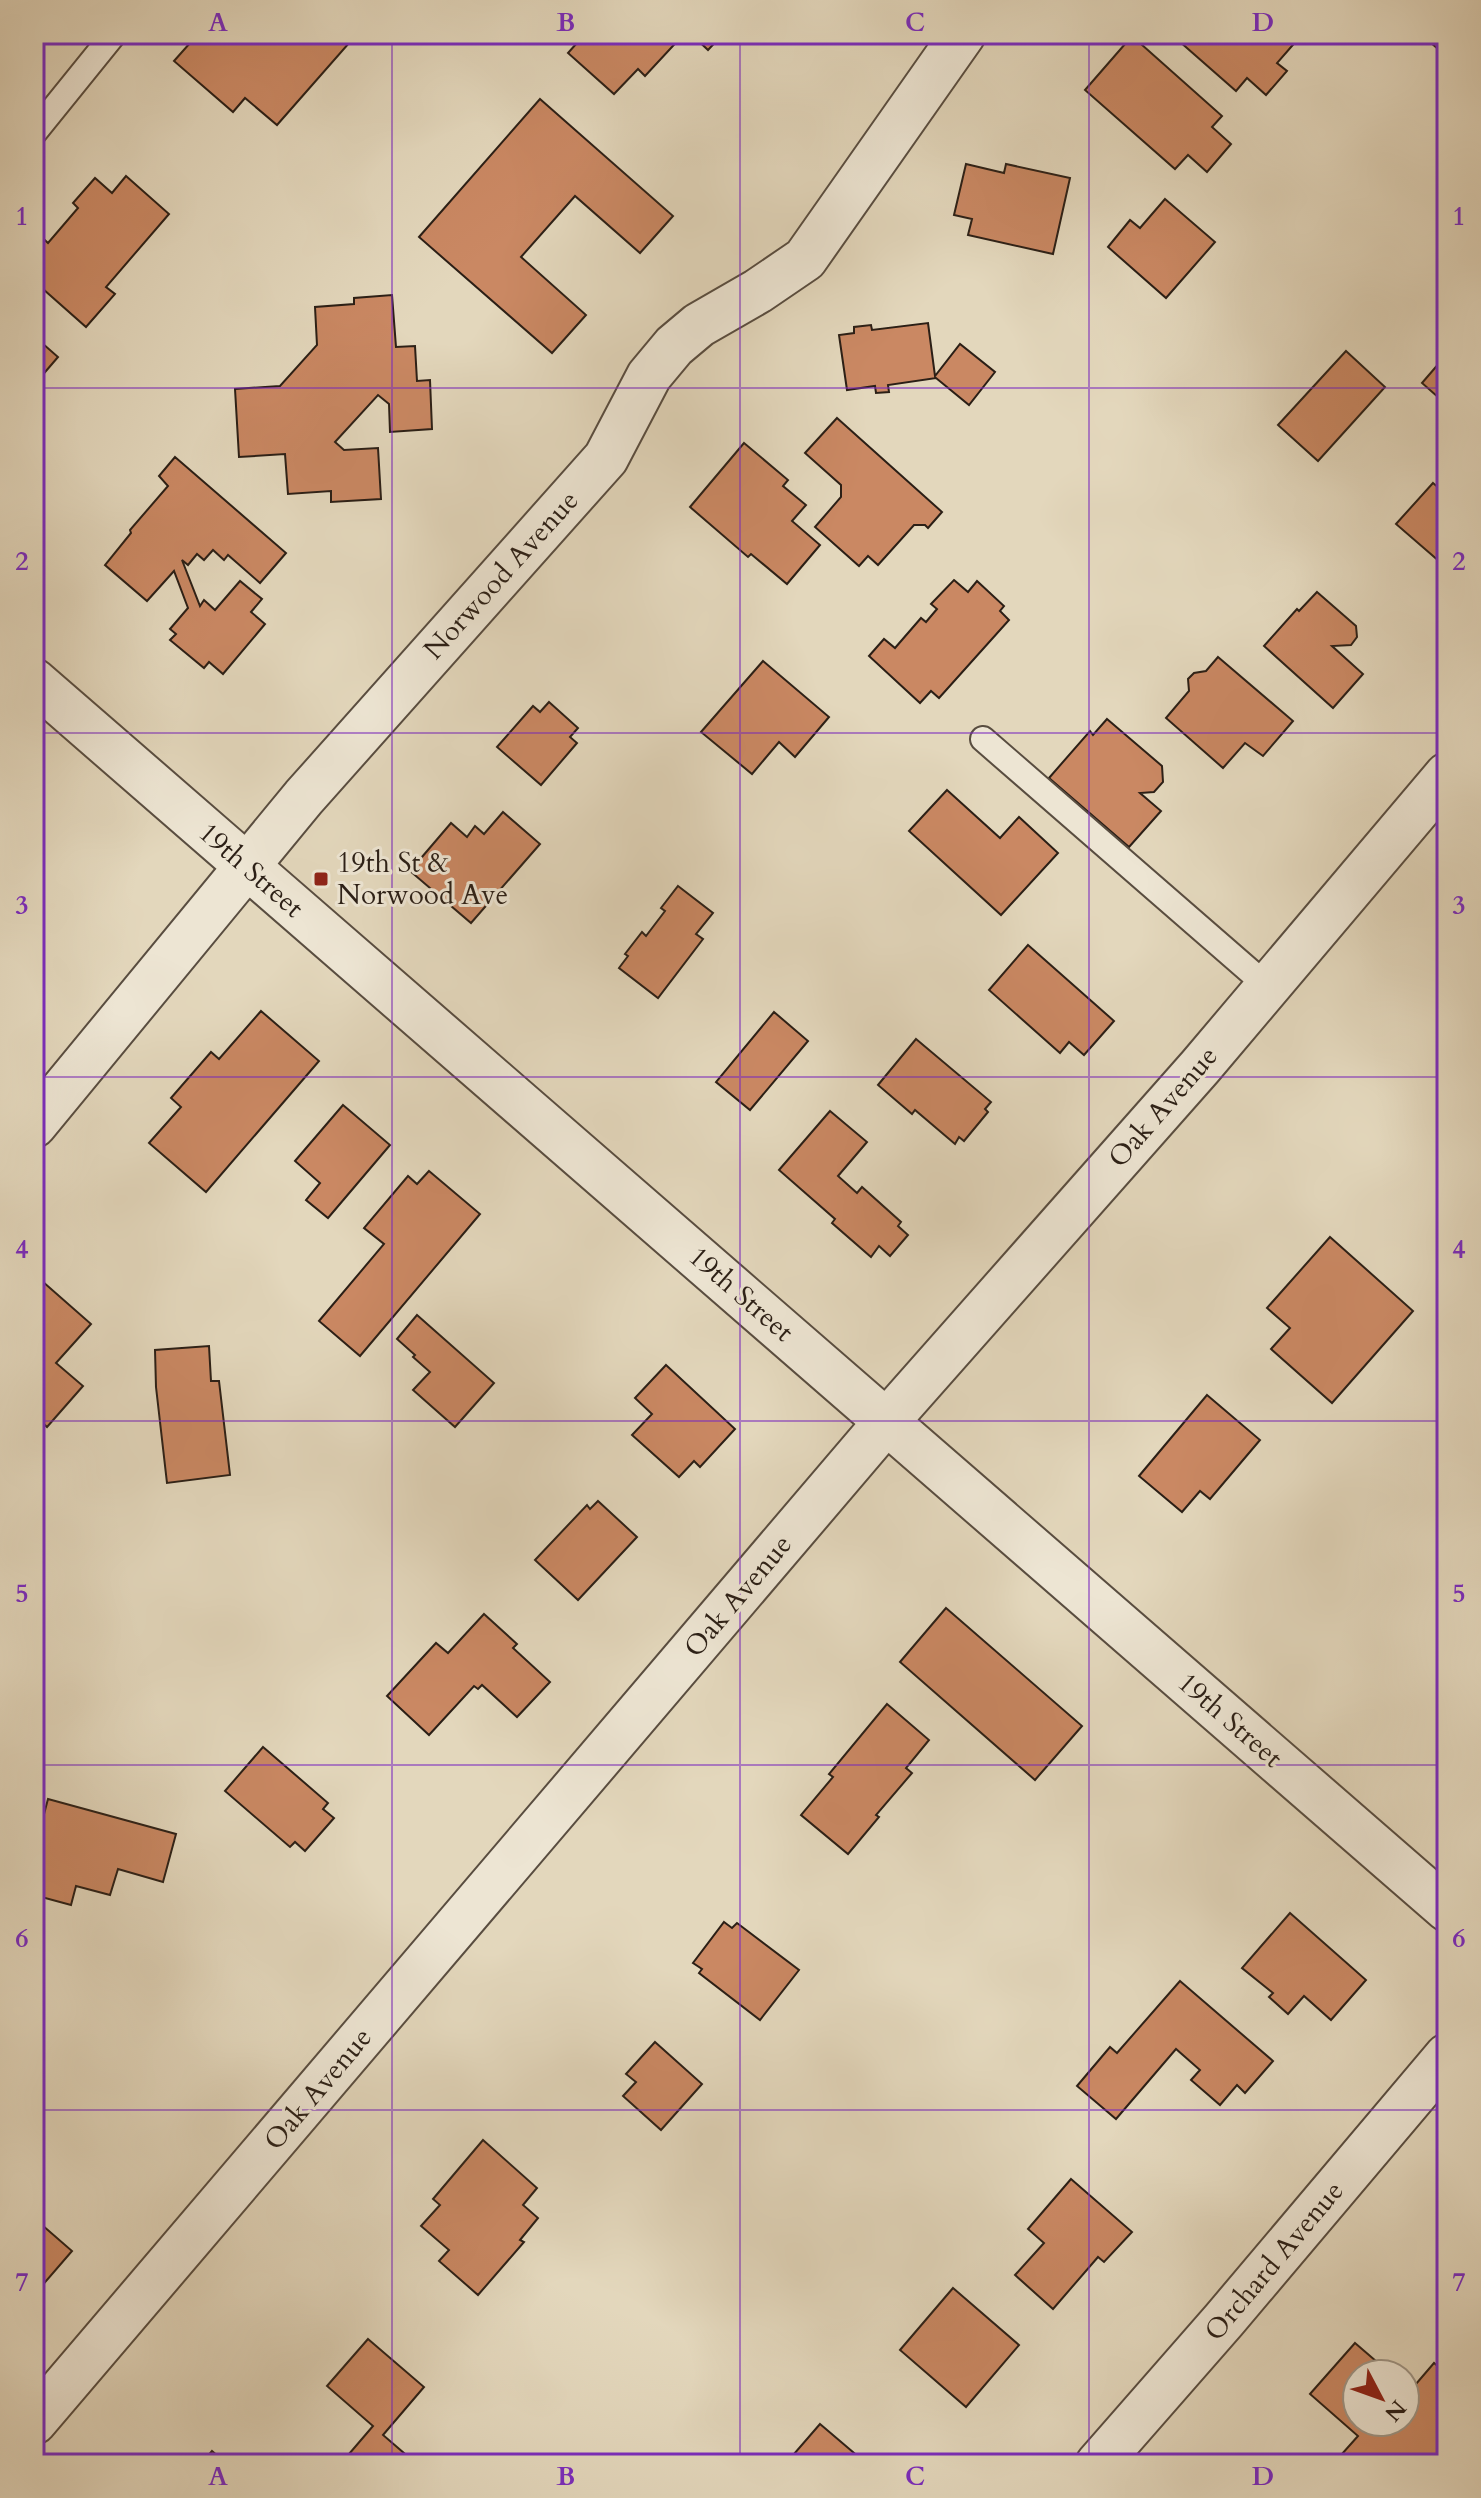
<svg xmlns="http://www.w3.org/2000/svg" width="1481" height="2498" viewBox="0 0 1481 2498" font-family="Cardo,serif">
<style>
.building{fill:#ca8863;stroke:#2b1f16;stroke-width:2}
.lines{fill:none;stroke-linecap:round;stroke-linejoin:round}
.service-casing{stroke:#594d40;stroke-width:28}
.minor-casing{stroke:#594d40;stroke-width:48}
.tertiary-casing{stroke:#594d40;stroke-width:48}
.service{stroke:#ede5d3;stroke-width:24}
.minor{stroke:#ede5d3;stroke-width:44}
.tertiary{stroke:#ede5d3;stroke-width:44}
.grid{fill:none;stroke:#7b2cbf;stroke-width:2;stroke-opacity:0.55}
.poi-dot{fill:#8f2418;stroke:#ede5d3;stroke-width:3}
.labels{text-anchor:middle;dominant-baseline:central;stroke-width:6;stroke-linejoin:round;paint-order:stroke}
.street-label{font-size:28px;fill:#2b1f16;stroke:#ede5d3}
.poi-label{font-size:28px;fill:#2b1f16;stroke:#ede5d3;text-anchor:start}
.neatline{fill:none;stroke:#7b2cbf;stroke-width:3}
.grid-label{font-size:26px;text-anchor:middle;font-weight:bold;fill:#7b2cbf}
</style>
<rect width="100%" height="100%" fill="#e3d7bc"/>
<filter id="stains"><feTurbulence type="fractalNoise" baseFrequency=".0025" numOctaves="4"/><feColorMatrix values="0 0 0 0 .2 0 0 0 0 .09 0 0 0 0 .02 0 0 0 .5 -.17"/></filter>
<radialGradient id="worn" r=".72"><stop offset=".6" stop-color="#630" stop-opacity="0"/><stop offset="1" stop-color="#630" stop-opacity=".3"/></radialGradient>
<g class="building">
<polygon points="198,34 357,34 277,125 245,98 233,112 174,61"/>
<polygon points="585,34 684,34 645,76 638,69 614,94 568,53"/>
<polygon points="691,34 723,34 708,50"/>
<polygon points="1171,34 1292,34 1298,39 1277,63 1287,71 1266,95 1247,78 1236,91"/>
<polygon points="1421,34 1447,34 1447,57"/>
<polygon points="1132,36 1222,116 1212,127 1231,144 1207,172 1188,155 1175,169 1085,90"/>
<polygon points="540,99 673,216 640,253 575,196 521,257 586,315 552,353 419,237"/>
<polygon points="966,164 1004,173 1006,164 1070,178 1053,254 968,235 972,219 954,215"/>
<polygon points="126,176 169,214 106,287 115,294 86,327 34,281 34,230 48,243 78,208 73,203 95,178 112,193"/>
<polygon points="1165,199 1215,242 1166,298 1108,247 1130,220 1140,228"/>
<polygon points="392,295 396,347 415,346 417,381 430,380 432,429 390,432 389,404 378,395 335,442 344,450 378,448 381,499 331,502 331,491 288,494 285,454 239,457 235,389 280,386 317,345 315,307 354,304 354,298"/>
<polygon points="928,323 935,376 960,344 995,372 969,405 936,378 888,385 889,392 876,393 875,386 847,390 839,335 854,333 854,327 871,325 872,330"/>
<polygon points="34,336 58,357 34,385"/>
<polygon points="1346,351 1385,387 1318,461 1278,425"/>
<polygon points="1447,354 1447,405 1422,383"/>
<polygon points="837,418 942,512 928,528 925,525 914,525 878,565 868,556 859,566 815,527 841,497 841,485 805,453"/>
<polygon points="744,443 788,480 783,486 806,505 792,521 820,545 787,584 751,554 748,557 690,507"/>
<polygon points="175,457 286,553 260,583 228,555 224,560 213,550 204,560 197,554 188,565 182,560 200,606 204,600 215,610 240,581 262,599 251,612 265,624 223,674 209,662 204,668 170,640 176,634 170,629 188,608 174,571 147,601 105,565 131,533 130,530 168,486 159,476"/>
<polygon points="1433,483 1447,495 1447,568 1396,524"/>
<polygon points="954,580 968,592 977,581 1004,606 1000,611 1009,620 939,698 931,691 920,703 869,656 884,639 895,648 921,618 926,622 937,609 931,604"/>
<polygon points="1317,592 1356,626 1357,637 1351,645 1332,646 1363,674 1333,708 1264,646 1297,609 1299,611"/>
<polygon points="1218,657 1293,721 1263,756 1245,743 1223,768 1166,718 1189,691 1188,679 1194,673 1206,671"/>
<polygon points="763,661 829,717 795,757 779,742 752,774 701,732"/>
<polygon points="549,702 578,728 570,737 577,743 541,785 497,747 533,706 540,712"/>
<polygon points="1107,719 1162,766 1163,782 1154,792 1140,793 1161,811 1129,847 1049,778 1090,731 1093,735"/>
<polygon points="947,790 1000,838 1019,817 1058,853 1001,915 909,831"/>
<polygon points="503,812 540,844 471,923 410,871 451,823 467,837 475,826 484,834"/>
<polygon points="678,886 713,913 696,934 703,939 658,998 619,968 628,956 625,954 642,932 646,936 665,911 661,908"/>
<polygon points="1028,945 1114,1021 1084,1055 1069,1042 1060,1053 989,990"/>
<polygon points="261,1011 319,1061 206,1192 149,1143 181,1107 171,1098 211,1052 219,1059"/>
<polygon points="774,1012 808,1041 750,1110 716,1082"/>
<polygon points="916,1039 991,1102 985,1109 988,1112 964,1141 959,1137 955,1144 915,1110 912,1114 878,1085"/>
<polygon points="343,1105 390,1145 328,1218 306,1200 320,1183 295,1161"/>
<polygon points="830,1111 867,1142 838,1176 857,1193 862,1187 901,1222 898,1226 908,1235 890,1256 879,1246 871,1257 832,1223 835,1219 779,1170"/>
<polygon points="429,1171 480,1214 360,1356 319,1321 384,1244 364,1228 408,1176 417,1184"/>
<polygon points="1330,1237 1413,1311 1332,1403 1271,1349 1290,1328 1267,1308"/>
<polygon points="34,1274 91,1324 56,1363 83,1386 47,1427 34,1415"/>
<polygon points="417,1315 494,1383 455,1427 413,1390 430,1372 413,1357 415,1355 397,1339"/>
<polygon points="209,1346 211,1381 219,1381 230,1475 167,1483 156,1387 155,1350"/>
<polygon points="666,1365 735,1429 700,1467 694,1461 679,1477 632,1435 652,1414 635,1398"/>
<polygon points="1207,1395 1260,1440 1210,1499 1200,1491 1182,1512 1139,1476"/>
<polygon points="598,1501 637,1537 578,1600 535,1560 587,1505 590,1509"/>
<polygon points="946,1608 1082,1726 1035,1780 900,1662"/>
<polygon points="484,1614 517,1644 513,1648 550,1682 517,1717 482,1685 478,1689 474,1686 429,1735 387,1696 436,1643 448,1653"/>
<polygon points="887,1704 929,1740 906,1768 912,1773 876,1815 879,1817 848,1854 801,1815 833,1777 829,1774"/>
<polygon points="263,1747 328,1803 323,1809 334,1818 305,1851 295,1842 290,1847 225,1791"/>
<polygon points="48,1799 176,1834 163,1882 118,1869 110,1895 76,1886 71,1905 34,1895 34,1852"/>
<polygon points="1290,1913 1366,1980 1331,2020 1304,1996 1288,2014 1269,1997 1273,1993 1242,1968"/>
<polygon points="724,1922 732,1928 737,1923 799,1970 760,2020 699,1973 702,1969 693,1963"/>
<polygon points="1180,1981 1273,2061 1245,2093 1237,2085 1220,2105 1191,2080 1200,2070 1176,2049 1116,2119 1077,2086 1110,2047 1117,2053"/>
<polygon points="655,2042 702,2084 661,2130 623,2096 636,2082 626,2074"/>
<polygon points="483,2140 537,2188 523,2205 538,2218 520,2240 524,2242 478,2295 439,2261 449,2250 421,2226 440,2205 433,2199"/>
<polygon points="1071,2179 1132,2232 1104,2262 1098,2257 1053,2309 1015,2275 1044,2243 1028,2229"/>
<polygon points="34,2218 72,2251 34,2295"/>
<polygon points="953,2288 1019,2345 966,2407 900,2350"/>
<polygon points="368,2339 424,2387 383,2435 412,2460 409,2464 346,2464 343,2461 373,2426 327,2386"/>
<polygon points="1355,2343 1391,2374 1357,2374 1357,2422 1405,2422 1405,2386 1410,2391 1434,2363 1447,2374 1447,2461 1444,2464 1333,2464 1358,2436 1310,2394"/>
<polygon points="820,2424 867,2464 790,2464 787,2462"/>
<polygon points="212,2451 227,2464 201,2464"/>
</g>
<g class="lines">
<g class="service-casing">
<g id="service">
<polyline points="34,133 114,34"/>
<polyline points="983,739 1267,986"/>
</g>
</g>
<g class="minor-casing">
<g id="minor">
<polyline points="34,1125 304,797 606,458 649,376 674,346 699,325 758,291 805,259 963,34"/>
<polyline points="34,2422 887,1421 1200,1067 1447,775"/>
<polyline points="1098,2464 1224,2320 1447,2056"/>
</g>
</g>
<g class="tertiary-casing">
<polyline id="tertiary" points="34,681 1447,1909"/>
</g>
<use href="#service" class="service"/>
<use href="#minor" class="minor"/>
<use href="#tertiary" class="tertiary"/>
</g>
<path class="grid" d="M392,34v2430M740,34v2430M1089,34v2430M34,388h1413M34,733h1413M34,1077h1413M34,1421h1413M34,1765h1413M34,2110h1413"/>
<rect class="poi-dot" x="313" y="871" width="16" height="16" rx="4"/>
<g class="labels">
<g class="street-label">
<text transform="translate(501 575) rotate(-48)">Norwood Avenue</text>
<text transform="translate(251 870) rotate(41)">19th Street</text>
<text transform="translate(1163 1107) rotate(-49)">Oak Avenue</text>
<text transform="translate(741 1294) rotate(41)">19th Street</text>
<text transform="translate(738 1596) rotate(-50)">Oak Avenue</text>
<text transform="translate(1230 1720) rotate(41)">19th Street</text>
<text transform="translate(318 2089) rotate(-50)">Oak Avenue</text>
<text transform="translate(1274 2261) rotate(-50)">Orchard Avenue</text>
</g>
<g class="poi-label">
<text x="337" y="863">19th St &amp;<tspan x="337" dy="32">Norwood Ave</tspan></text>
</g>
</g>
<rect width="1481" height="2498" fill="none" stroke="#e3d7bc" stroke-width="88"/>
<g transform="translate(1381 2398) rotate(131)"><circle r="38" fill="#ede5d3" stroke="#9f9687" stroke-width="2"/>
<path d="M0-6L14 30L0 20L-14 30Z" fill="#8f2418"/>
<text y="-12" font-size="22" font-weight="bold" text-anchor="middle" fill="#2b1f16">N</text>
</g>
<rect x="44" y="44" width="1393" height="2410" class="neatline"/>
<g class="grid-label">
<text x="218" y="31">A</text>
<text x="566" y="31">B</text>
<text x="915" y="31">C</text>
<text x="1263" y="31">D</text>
<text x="22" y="225">1</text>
<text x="1459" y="225">1</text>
<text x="22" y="570">2</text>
<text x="1459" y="570">2</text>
<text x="22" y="914">3</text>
<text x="1459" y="914">3</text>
<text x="22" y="1258">4</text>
<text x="1459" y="1258">4</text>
<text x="22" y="1602">5</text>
<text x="1459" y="1602">5</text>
<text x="22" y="1947">6</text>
<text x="1459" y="1947">6</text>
<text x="22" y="2291">7</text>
<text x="1459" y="2291">7</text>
<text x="218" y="2485">A</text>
<text x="566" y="2485">B</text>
<text x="915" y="2485">C</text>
<text x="1263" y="2485">D</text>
</g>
<rect width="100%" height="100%" filter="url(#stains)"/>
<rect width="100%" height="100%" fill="url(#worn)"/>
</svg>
